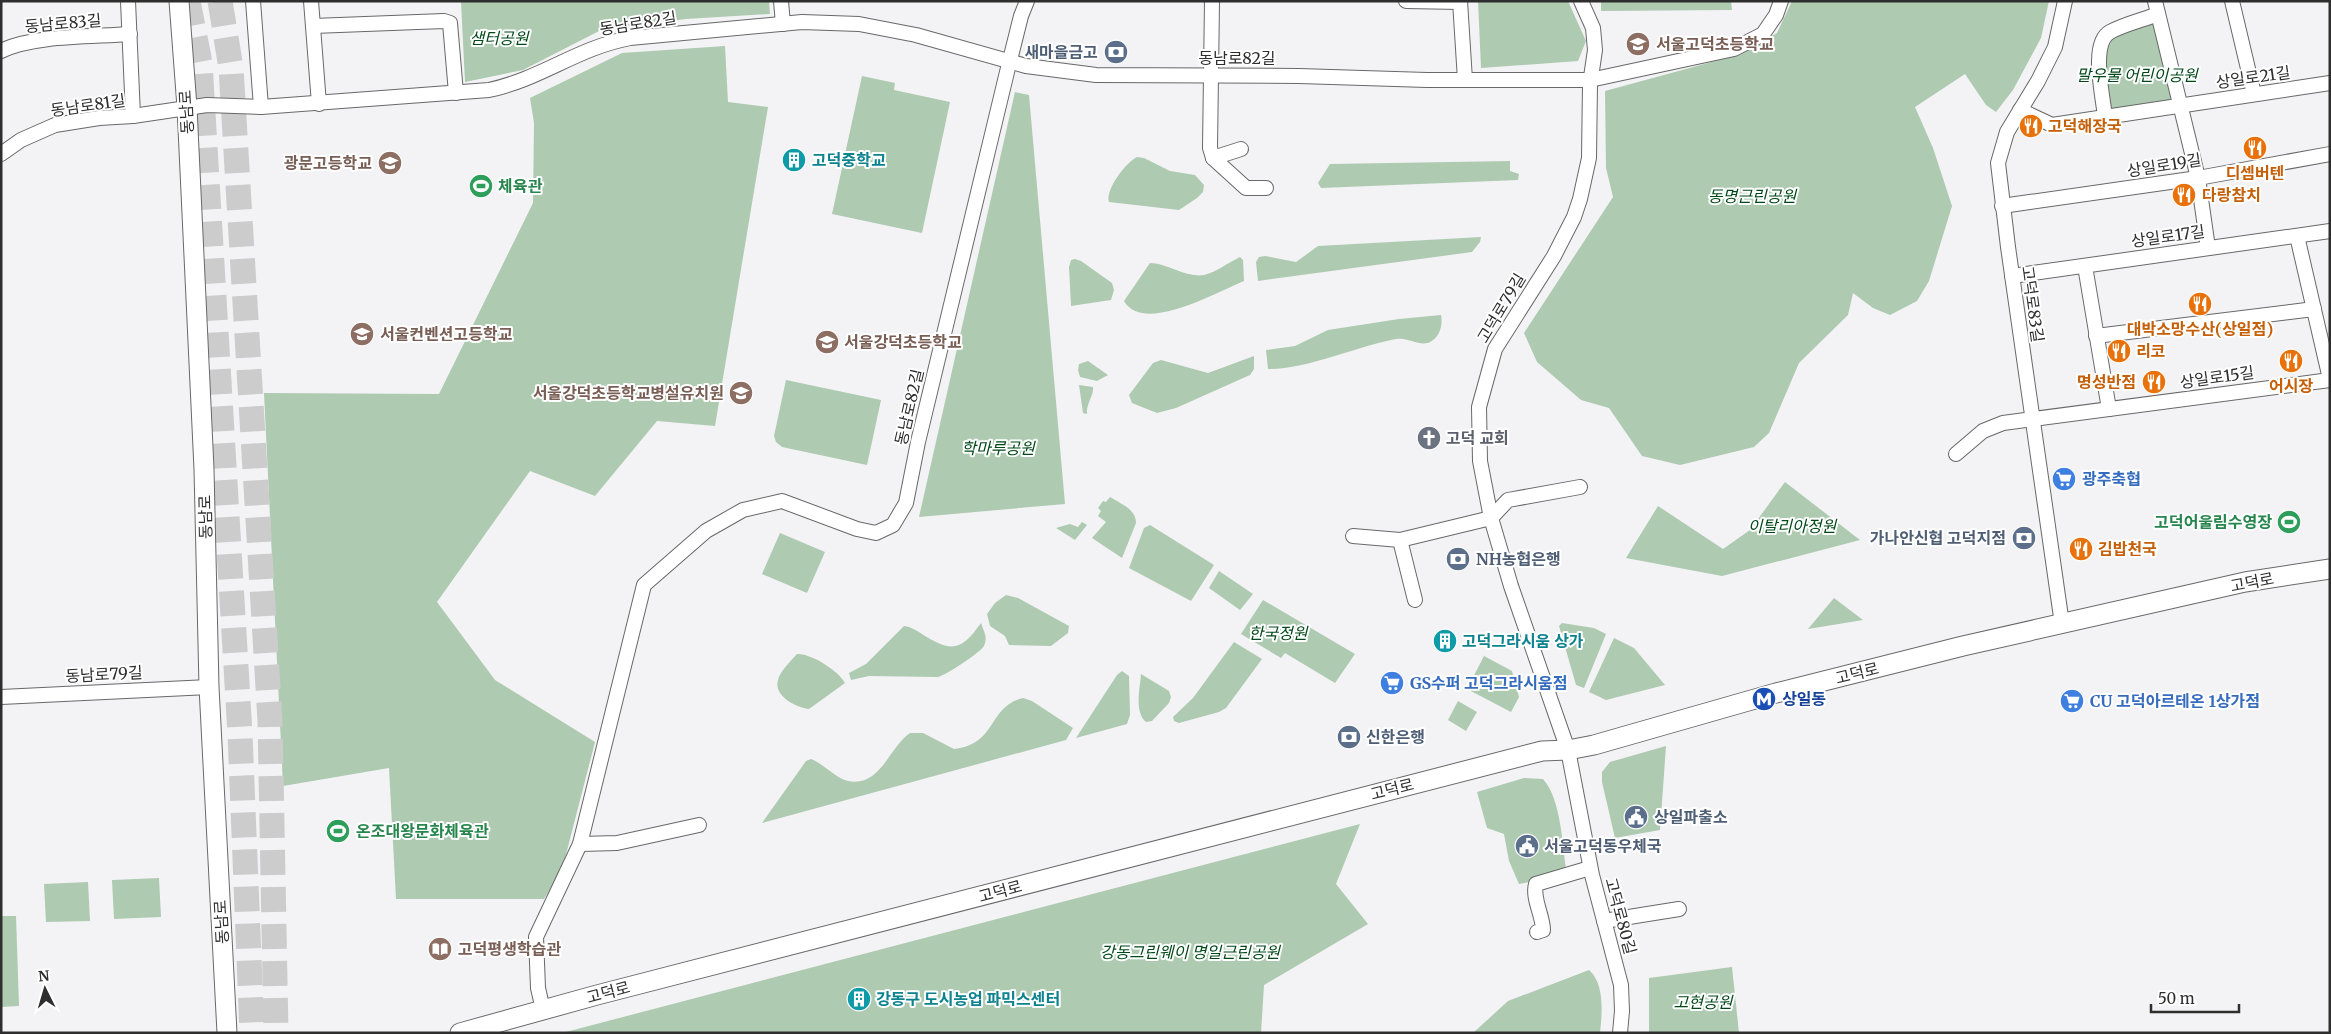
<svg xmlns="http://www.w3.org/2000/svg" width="2331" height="1034" viewBox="0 0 2331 1034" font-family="Merriweather,'Noto Sans KR',serif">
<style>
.green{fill:#aecab1}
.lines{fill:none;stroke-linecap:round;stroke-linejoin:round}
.highway-tunnel{stroke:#cccccd;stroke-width:25;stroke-dasharray:25 12;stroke-linecap:butt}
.street-casing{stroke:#68686a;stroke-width:16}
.secondary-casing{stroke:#68686a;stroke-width:21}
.street{stroke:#fff;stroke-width:14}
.secondary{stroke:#fff;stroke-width:19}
.labels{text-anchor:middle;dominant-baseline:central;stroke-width:4;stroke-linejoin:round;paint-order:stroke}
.street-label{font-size:16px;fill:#2e2e2f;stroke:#fff}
.park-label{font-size:16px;font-style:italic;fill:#004818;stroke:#fff}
.education-label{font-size:16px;font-weight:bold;fill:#785e54;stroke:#fff;text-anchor:start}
.service-label{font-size:16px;font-weight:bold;fill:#4e5e75;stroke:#fff;text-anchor:start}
.food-label{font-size:16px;font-weight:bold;fill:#c56008;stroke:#fff;text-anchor:start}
.culture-label{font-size:16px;font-weight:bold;fill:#0d838f;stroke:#fff;text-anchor:start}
.leisure-label{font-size:16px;font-weight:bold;fill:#27864d;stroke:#fff;text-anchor:start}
.worship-label{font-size:16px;font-weight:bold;fill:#5b616d;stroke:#fff;text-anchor:start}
.shop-label{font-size:16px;font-weight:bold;fill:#366cbe;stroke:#fff;text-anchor:start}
.transit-label{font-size:16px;font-weight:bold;fill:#164399;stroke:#fff;text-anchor:start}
</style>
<rect width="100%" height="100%" fill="#f3f3f5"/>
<g class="green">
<polygon points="402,1 769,1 770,14 686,19 601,30 523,70 465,82 461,2"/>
<polygon points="1478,1 1568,1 1586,41 1578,61 1481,68"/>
<polygon points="1601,1 1731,1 1732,10 1601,11"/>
<polygon points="1792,1 2049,1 2041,38 2013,90 1996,112 1986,105 1965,74 1915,107 1933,148 1952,206 1929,281 1917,301 1890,315 1873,308 1853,293 1848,315 1799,363 1769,433 1754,447 1680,465 1642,456 1609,408 1581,400 1537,362 1524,333 1613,197 1606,168 1605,91 1741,54 1777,33"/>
<polygon points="2157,16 2179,104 2107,115 2103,41"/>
<polygon points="725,46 728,102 768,107 715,426 657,421 595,496 530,471 437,602 495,680 595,742 562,870 544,899 396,899 389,768 283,786 264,393 439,394 533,203 534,123 530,98 622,53"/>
<polygon points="862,76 895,83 894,90 950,102 922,233 832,214"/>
<polygon points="1015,92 1029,95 1065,504 919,517"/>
<path d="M1137,157l7,1 26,13 25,4 9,10 -1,7 -6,6 -18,12 -70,-8c-4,-12 17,-40 28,-45z"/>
<polygon points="1510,161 1510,171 1519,174 1518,180 1321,188 1318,183 1330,164"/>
<polygon points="1481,237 1480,242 1472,252 1258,281 1256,262 1259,257 1265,256 1296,262 1318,246"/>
<path d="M1240,257l3,3 1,21c-25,10 -101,54 -120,20l26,-38c18,0 35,15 54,12 11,-2 25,-13 36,-18z"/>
<polygon points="1075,259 1081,261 1112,283 1114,290 1111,300 1071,306 1069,267 1071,260"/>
<path d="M1441,315c2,10 -1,22 -11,27 -10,5 -22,-5 -34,-3 -38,7 -91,31 -128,30l-2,-19 29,-4 33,-16 71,-11z"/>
<polygon points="1254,356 1254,369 1250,375 1176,408 1157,413 1132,403 1129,395 1153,363 1161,360 1208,373"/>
<polygon points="1088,361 1108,375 1097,381 1080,377 1078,370 1079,364"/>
<polygon points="786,380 881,400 867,465 782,447 776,442 774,436"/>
<path d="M1079,385l14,2c1,9 -7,16 -6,27l-4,-1z"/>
<polygon points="1785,482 1860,540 1722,576 1626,558 1658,506 1723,549 1750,530"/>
<path d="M1110,497c11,7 26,12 26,26l-14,35 -30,-20 14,-16 -8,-6 3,-5 -3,-3 5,-7 3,1z"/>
<polygon points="1082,522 1087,525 1075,540 1056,528 1070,524 1078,527"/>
<polygon points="1150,525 1214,565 1191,601 1129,568 1144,528"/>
<polygon points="780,533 825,552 807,593 762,574"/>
<polygon points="1219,571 1253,594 1240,610 1209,588"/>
<polygon points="1006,595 1018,598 1069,626 1068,633 1051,646 1009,645 1005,636 990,626 987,614 995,603"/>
<polygon points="1834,598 1863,620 1808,629"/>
<polygon points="1263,600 1355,654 1335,683 1285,653 1281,658 1241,634"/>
<path d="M981,623c3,9 7,14 3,23 -3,6 -38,29 -46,31l-69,-1 -18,4 -2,-7 17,-9 38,-38c7,1 12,4 18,8 30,19 39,17 59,-11z"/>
<polygon points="1562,623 1594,628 1606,634 1584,688 1576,685 1559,626"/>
<polygon points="1614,638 1634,648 1665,685 1606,700 1589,692"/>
<polygon points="1234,642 1262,659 1226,708 1219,712 1179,723 1174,721 1173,717 1193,698"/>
<path d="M797,654c14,-1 42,17 48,29l-36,26c-12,-1 -36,-13 -31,-29 2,-9 13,-19 19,-26z"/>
<polygon points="1484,656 1512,671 1519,697 1511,712 1467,689"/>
<polygon points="1122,671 1129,676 1130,715 1127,724 1076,738 1117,675"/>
<path d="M1141,674l28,17 2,6 -2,6 -17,18 -6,1c-12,-10 -6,-34 -5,-48z"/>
<path d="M1023,698l9,3 41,27 -7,12 -304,83 44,-62 5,-2c13,5 24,19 37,22 32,7 42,-35 62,-48h13l31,16c44,-5 33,-42 69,-51z"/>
<polygon points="1458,701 1477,712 1466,731 1448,720"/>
<polygon points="1666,746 1660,830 1615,838 1602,782 1602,772 1610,762"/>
<path d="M1524,778l19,1c19,21 19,68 24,96l-48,9 -10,-23 -5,-27 -17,-6 -10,-36z"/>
<polygon points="1360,824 1336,884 1368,924 1264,985 1261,1033 562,1033"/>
<polygon points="159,878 161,917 114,919 112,880"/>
<polygon points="88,882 90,921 46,922 44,884"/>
<polygon points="1,916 16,916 19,1006 1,1007"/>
<polygon points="1732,967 1739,1033 1649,1033 1649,978"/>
<path d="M1589,970c16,14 13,44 11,63h-127l35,-32z"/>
</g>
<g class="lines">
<g class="highway-tunnel">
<polyline points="188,1 200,63 240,734 252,1033"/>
<polyline points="220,1 231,68 270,721 276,1033"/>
</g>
<g class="street-casing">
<g id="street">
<polyline points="128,1 133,116"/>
<polyline points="253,1 261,107"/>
<polyline points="311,1 319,104"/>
<polyline points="781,1 783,24"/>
<polyline points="1212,1 1210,148 1213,158 1246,188 1266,188"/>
<polyline points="1406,1 1460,2"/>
<polyline points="1460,1 1465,80"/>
<polyline points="1581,1 1593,28 1595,50 1590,84 1589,158 1580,199 1574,217 1554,256 1495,349 1479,407 1480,461 1491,518 1511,586 1568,750 1592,875 1621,985 1622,1011 1620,1033"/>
<polyline points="2155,1 2198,178 2208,248"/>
<polyline points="2232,1 2254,94"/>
<polyline points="313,26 444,21 450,23 456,93"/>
<path d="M1,51c32,-16 92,-14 129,-17"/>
<polyline points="2020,110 2052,125 2330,83"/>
<path d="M2105,117c-2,-21 -15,-74 5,-85 15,-8 33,-12 48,-18"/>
<path d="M1,154l20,-14 34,-15 44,-7 34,-2 74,-11 54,2 228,-17c52,-11 88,-42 141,-52l172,-16 57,2 57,11 110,31 70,9 203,1 128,4h163l144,-31 29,-15 13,-19 5,-14"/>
<polyline points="1213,158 1241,149"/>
<polyline points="2002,206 2198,178 2330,154"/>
<polyline points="2297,236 2330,379"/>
<polyline points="2085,266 2109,409"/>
<polyline points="2012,276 2330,231"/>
<polyline points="2096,336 2314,309"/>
<polyline points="1956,454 1983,431 2003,423 2330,380"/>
<polyline points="1353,536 1400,540 1491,518 1508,500 1580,487"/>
<polyline points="1400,540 1415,600"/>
<polyline points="2062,624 2008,247 1998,163 2007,132 2038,81 2055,47 2065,1"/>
<polyline points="1,697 209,687"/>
<polyline points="580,844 617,843 699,825"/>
<polyline points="1604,921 1679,909"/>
<path d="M1537,932l6,-2c0,-15 -11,-31 -7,-46l54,-16"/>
<polyline points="543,1010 538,988 536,937 580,844 644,585 706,531 743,510 782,501 857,529 876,533 893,525 906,503 918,442 1007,72 1021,16 1027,1"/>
</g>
</g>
<g class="secondary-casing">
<g id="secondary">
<polyline points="179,1 187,107 204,469 209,687 227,1033"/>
<polyline points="460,1033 597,995 1542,751 1568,750 1594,745 1776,693 1963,646 2245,582 2330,569"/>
</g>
</g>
<use href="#street" class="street"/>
<use href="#secondary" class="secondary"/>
</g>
<defs>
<g id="school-disc" transform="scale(1.25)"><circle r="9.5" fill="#8d6e63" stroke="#fff"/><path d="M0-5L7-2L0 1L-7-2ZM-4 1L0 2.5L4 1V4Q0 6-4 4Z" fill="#fff"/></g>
<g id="bank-disc" transform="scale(1.25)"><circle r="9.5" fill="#5c6f8a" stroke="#fff"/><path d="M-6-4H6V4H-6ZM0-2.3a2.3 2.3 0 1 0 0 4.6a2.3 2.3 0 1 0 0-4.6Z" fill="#fff"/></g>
<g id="restaurant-disc" transform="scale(1.25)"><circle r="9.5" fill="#e8710a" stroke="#fff"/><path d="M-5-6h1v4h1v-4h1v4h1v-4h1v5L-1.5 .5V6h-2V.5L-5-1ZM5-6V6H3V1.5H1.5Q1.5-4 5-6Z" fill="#fff"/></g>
<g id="building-disc" transform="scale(1.25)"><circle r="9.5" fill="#0f9aa8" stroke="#fff"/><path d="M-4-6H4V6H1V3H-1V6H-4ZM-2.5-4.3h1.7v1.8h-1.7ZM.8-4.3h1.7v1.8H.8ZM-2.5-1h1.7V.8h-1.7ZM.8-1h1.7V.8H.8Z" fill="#fff"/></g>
<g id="stadium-disc" transform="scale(1.25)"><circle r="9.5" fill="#2e9e5b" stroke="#fff"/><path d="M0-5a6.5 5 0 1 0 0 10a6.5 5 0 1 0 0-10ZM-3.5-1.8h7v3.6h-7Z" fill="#fff"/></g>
<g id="church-disc" transform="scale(1.25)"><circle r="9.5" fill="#6b7280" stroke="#fff"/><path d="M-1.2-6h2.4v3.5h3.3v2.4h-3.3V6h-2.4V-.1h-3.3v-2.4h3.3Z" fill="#fff"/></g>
<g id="supermarket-disc" transform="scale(1.25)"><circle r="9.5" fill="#3f7fe0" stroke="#fff"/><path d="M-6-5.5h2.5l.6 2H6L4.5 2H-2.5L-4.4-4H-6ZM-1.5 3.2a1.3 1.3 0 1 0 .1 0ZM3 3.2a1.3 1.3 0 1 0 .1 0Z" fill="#fff"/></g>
<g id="metro-disc" transform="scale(1.25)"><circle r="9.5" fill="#1a4fb4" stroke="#fff"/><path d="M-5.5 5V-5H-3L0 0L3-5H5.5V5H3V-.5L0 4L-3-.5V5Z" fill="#fff"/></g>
<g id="civic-disc" transform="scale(1.25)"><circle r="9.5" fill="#5c6f8a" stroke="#fff"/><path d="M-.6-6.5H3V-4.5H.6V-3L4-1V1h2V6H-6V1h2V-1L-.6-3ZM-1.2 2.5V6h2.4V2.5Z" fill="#fff"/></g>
<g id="library-disc" transform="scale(1.25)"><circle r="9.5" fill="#8d6e63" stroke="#fff"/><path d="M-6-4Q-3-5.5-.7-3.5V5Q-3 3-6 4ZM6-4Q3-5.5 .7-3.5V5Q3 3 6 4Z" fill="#fff"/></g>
</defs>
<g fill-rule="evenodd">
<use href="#school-disc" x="1638" y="44"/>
<use href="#bank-disc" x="1116" y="52"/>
<use href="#restaurant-disc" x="2031" y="126"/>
<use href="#restaurant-disc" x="2255" y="148"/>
<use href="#building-disc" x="794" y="160"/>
<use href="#school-disc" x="390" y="163"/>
<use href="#stadium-disc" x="481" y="186"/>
<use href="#restaurant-disc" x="2184" y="195"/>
<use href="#restaurant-disc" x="2200" y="304"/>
<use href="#school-disc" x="362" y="334"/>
<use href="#school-disc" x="827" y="342"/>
<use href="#restaurant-disc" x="2119" y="351"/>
<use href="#restaurant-disc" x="2291" y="361"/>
<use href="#restaurant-disc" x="2154" y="382"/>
<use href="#school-disc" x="741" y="393"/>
<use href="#church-disc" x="1429" y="438"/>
<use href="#supermarket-disc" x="2064" y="479"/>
<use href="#stadium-disc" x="2289" y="522"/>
<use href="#bank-disc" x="2024" y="538"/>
<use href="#restaurant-disc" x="2081" y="549"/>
<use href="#bank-disc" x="1458" y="559"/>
<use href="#building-disc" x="1445" y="641"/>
<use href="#supermarket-disc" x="1392" y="683"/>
<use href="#metro-disc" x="1764" y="699"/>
<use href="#supermarket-disc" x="2072" y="701"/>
<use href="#bank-disc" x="1349" y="737"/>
<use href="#civic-disc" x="1636" y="817"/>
<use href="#stadium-disc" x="338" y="831"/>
<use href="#civic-disc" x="1527" y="846"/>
<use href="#library-disc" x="440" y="949"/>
<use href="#building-disc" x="859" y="999"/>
</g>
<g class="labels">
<g class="street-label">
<text transform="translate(63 23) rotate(-5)">동남로83길</text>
<text transform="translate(638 23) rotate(-9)">동남로82길</text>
<text x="1237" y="58">동남로82길</text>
<text transform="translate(2253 77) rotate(-8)">상일로21길</text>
<text transform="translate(88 105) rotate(-8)">동남로81길</text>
<text transform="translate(186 112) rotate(-93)">동남로</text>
<text transform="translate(2164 165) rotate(-9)">상일로19길</text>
<text transform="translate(2168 236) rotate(-8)">상일로17길</text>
<text transform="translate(2033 304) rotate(82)">고덕로83길</text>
<text transform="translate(1501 308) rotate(-59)">고덕로79길</text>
<text transform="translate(2217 377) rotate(-8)">상일로15길</text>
<text transform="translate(909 407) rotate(-77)">동남로82길</text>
<text transform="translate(205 517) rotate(-91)">동남로</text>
<text transform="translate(2252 582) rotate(-11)">고덕로</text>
<text transform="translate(1857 673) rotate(-14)">고덕로</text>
<text transform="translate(104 674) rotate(-3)">동남로79길</text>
<text transform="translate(1392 789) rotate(-14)">고덕로</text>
<text transform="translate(1000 891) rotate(-15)">고덕로</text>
<text transform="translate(1621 916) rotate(75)">고덕로80길</text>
<text transform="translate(221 922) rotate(-93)">동남로</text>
<text transform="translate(608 992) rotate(-15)">고덕로</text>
</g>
<g class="park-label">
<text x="499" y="38">샘터공원</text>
<text x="2137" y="75">말우물 어린이공원</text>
<text x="1752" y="196">동명근린공원</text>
<text x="998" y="448">학마루공원</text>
<text x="1792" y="526">이탈리아정원</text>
<text x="1278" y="633">한국정원</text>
<text x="1190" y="952">강동그린웨이 명일근린공원</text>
<text x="1703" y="1002">고현공원</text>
</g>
<g class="education-label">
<text x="1656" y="44">서울고덕초등학교</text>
<text x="372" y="163" text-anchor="end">광문고등학교</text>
<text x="380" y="334">서울컨벤션고등학교</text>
<text x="844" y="342">서울강덕초등학교</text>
<text x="724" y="393" text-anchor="end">서울강덕초등학교병설유치원</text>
<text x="458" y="949">고덕평생학습관</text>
</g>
<g class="service-label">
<text x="1098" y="52" text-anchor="end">새마을금고</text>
<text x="2006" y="538" text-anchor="end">가나안신협 고덕지점</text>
<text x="1476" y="559">NH농협은행</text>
<text x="1366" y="737">신한은행</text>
<text x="1654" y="817">상일파출소</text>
<text x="1544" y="846">서울고덕동우체국</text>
</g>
<g class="food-label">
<text x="2048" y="126">고덕해장국</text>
<text x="2255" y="173" text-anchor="middle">디셈버텐</text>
<text x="2202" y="195">다랑참치</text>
<text x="2200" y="329" text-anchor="middle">대박소망수산(상일점)</text>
<text x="2136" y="351">리코</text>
<text x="2136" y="382" text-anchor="end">명성반점</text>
<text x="2291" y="386" text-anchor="middle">어시장</text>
<text x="2098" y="549">김밥천국</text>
</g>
<g class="culture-label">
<text x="812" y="160">고덕중학교</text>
<text x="1462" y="641">고덕그라시움 상가</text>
<text x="876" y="999">강동구 도시농업 파믹스센터</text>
</g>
<g class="leisure-label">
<text x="498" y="186">체육관</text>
<text x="2272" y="522" text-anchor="end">고덕어울림수영장</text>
<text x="356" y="831">온조대왕문화체육관</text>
</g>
<g class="worship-label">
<text x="1446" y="438">고덕 교회</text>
</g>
<g class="shop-label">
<text x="2082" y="479">광주축협</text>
<text x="1410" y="683">GS수퍼 고덕그라시움점</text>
<text x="2090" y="701">CU 고덕아르테온 1상가점</text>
</g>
<g class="transit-label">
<text x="1782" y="699">상일동</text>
</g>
</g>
<rect width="2331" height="1034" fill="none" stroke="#2e2e2f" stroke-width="5"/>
<g transform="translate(45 989) rotate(355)" stroke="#ffffff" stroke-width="4" paint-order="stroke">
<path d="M0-4L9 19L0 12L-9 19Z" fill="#2e2e2f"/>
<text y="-8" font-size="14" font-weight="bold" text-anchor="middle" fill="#2e2e2f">N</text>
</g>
<path d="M2151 1004v8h88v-8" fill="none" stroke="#2e2e2f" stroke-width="2.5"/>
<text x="2158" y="1004" font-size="15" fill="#2e2e2f" stroke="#ffffff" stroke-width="4" paint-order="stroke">50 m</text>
</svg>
